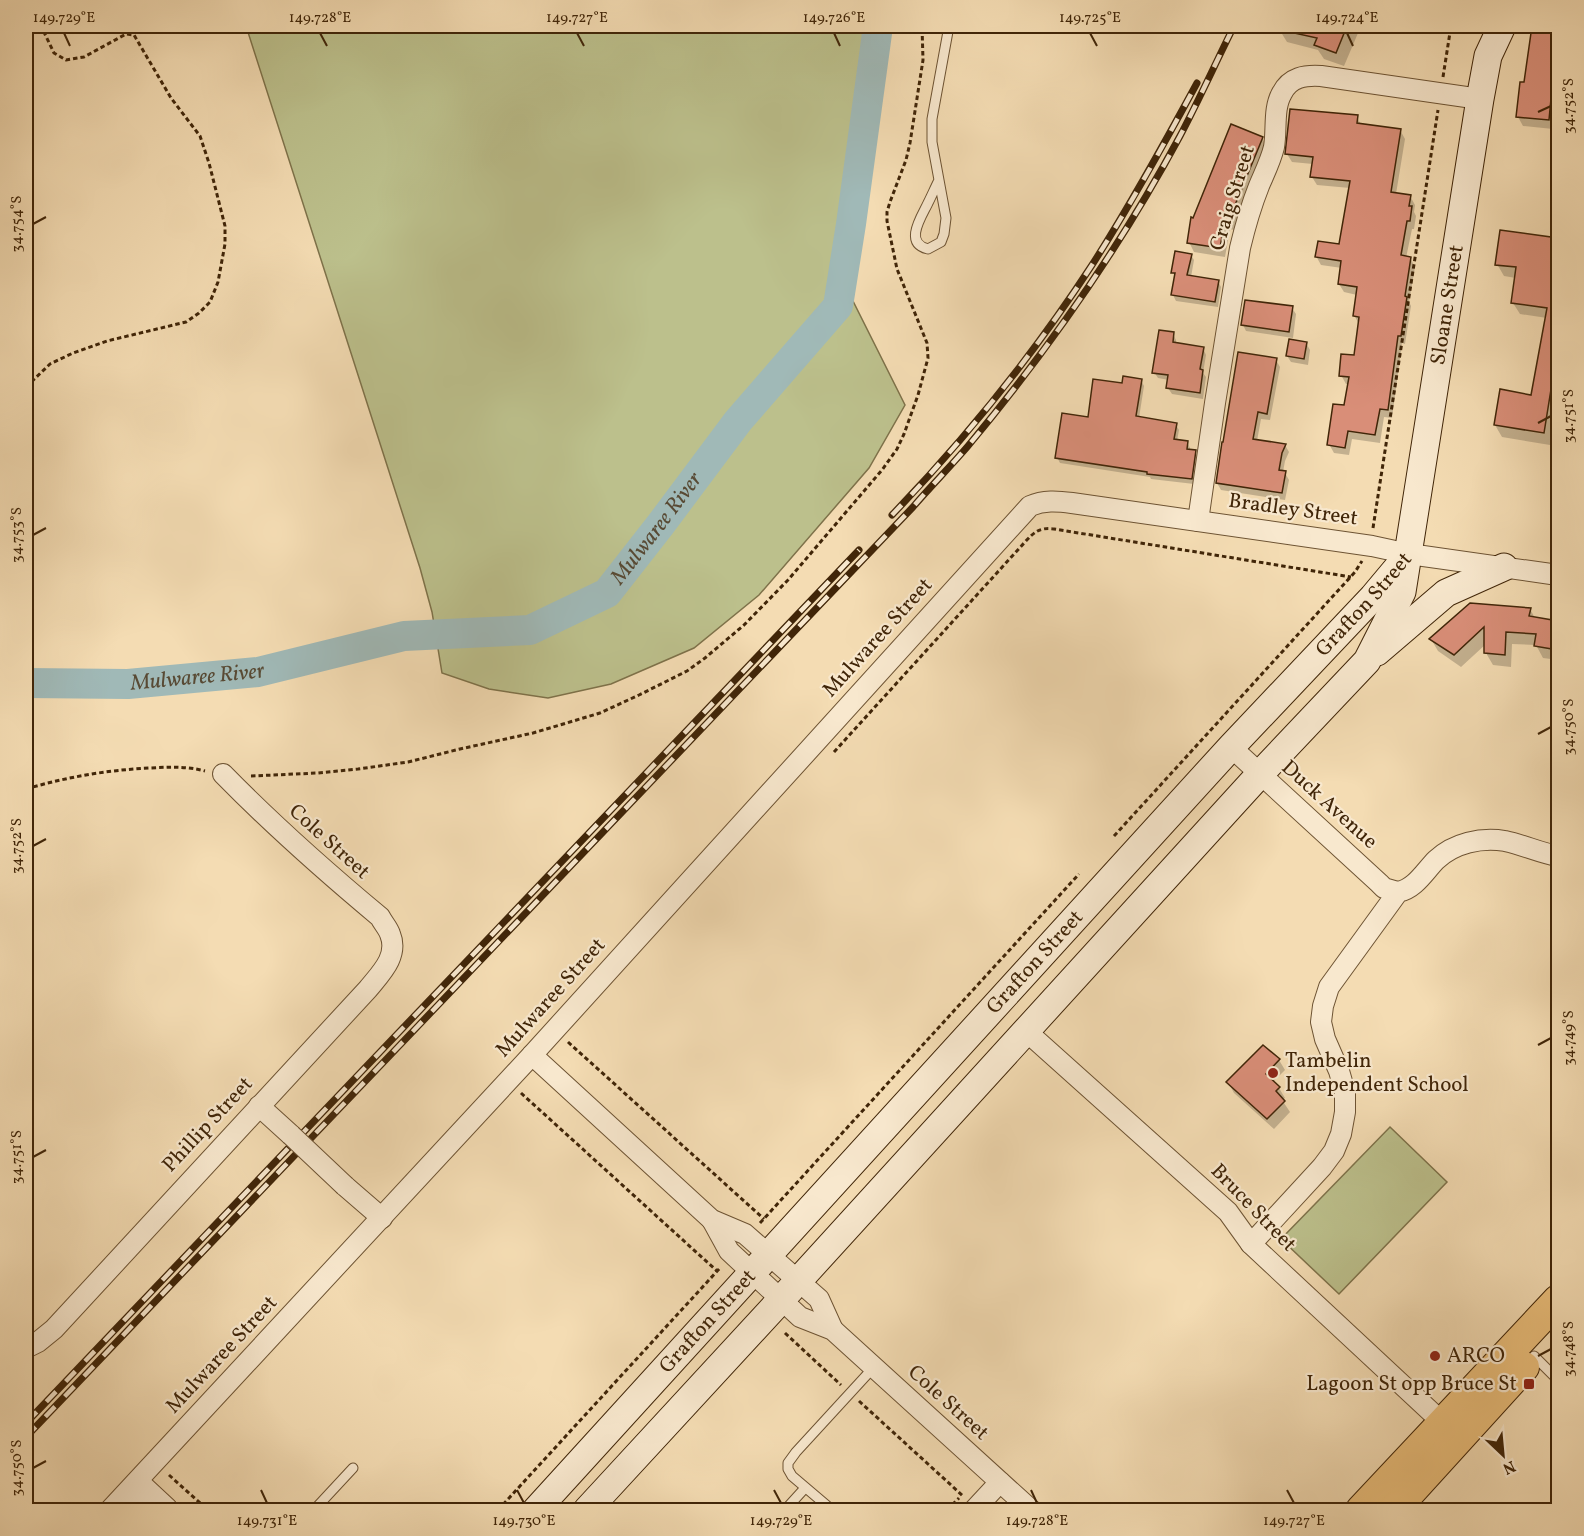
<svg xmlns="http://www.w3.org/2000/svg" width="1584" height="1536" viewBox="0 0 1584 1536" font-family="Vollkorn,serif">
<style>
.green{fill:#bcc08c;stroke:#7e724a;stroke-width:1.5}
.shadow{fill:#0003}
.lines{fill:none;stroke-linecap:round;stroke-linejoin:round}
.river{stroke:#a0b9b7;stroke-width:30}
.building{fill:#d98e78;stroke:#402508;stroke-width:1.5}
.lane-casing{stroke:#6d5333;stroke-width:11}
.street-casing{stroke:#6d5333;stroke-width:22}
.secondary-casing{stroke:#402508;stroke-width:29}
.primary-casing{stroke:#402508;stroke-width:32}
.path{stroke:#402508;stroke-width:3;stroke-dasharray:4.5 3;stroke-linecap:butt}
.lane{stroke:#f8e8ce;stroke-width:9}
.street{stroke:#f8e8ce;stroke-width:20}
.secondary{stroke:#f8e8ce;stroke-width:27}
.primary{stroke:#eabe7a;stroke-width:30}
.rail-casing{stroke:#402508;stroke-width:7}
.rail{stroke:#f8e8ce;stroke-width:4.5;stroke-dasharray:14;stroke-linecap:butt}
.street-bridge-casing{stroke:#6d5333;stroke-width:22;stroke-linecap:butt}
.street-bridge{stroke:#f8e8ce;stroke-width:20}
.ticks{fill:none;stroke:#402508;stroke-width:2}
.poi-dot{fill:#8f2418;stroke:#f8e8ce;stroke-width:2}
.labels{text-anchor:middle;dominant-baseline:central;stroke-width:4.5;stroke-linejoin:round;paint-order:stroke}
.street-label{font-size:21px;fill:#402508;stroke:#f8e8ce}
.poi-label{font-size:21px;fill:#402508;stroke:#f8e8ce;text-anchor:start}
.water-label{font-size:22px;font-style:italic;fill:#584a34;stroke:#f8e8ce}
.neatline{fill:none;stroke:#402508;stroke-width:2}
.ticks-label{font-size:15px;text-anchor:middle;fill:#402508}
</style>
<rect width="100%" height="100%" fill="#f4dcb3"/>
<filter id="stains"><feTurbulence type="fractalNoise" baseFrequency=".00333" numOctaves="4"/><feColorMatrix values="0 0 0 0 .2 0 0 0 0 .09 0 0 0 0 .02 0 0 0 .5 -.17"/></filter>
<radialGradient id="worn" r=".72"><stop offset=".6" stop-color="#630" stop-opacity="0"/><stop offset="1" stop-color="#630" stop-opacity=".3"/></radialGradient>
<g class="green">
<polygon points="246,26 865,26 859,80 840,229 836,267 905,405 869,468 759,595 694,648 611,684 548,698 489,689 442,673 432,612 420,568"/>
<polygon points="1390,1127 1447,1182 1339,1294 1281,1239"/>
</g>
<g class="shadow">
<polygon points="1280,26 1361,26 1344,66 1324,59 1318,50 1287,42 1279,29"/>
<polygon points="1533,26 1558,28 1558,76 1553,129 1523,126 1518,117 1525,84"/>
<polygon points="1357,117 1361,125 1400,130 1405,139 1396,194 1410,196 1415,205 1414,212 1416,216 1414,229 1412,229 1406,258 1410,258 1415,267 1409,302 1411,306 1405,344 1402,343 1392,418 1384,417 1380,443 1352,439 1349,455 1334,453 1329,444 1345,407 1349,384 1346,384 1341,375 1355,356 1359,324 1354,315 1357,295 1344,292 1339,284 1342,268 1321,265 1316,256 1340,246 1350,188 1317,185 1312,177 1313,164 1292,162 1287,154"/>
<polygon points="1262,138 1267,147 1234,230 1230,229 1225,257 1194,252 1189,242"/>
<polygon points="1502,232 1558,239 1558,395 1550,445 1502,437 1495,425 1532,396 1547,318 1520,314 1513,303 1516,278 1504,276 1497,264"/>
<polygon points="1191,255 1194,260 1191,277 1218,281 1221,287 1218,307 1176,301 1173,295 1176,277 1173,273"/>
<polygon points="1292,308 1296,314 1293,338 1246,331 1243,325"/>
<polygon points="1173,334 1176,340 1176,344 1203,348 1206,355 1203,373 1206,377 1203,399 1172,394 1168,388 1169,380 1158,378 1154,372"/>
<polygon points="1306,343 1310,350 1308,365 1291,362 1287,356"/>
<polygon points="1276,360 1280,367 1270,420 1261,419 1257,441 1285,445 1289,452 1285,461 1283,472 1285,473 1289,480 1285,500 1221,490 1217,483"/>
<polygon points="1141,380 1144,386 1139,418 1176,425 1179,430 1177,441 1187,442 1190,448 1190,451 1195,451 1198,457 1194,484 1151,479 1150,477 1060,463 1057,457 1089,418 1123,385"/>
<polygon points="1530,609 1535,618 1558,622 1558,660 1543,658 1536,645 1512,644 1511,667 1493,665 1486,653 1486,644 1461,667 1438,651 1431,639"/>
<polygon points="1279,1060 1285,1070 1273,1082 1279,1088 1285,1098 1282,1100 1290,1112 1274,1129 1234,1093 1228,1082"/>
</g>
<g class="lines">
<path class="river" id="s1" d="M26,683l102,1 130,-12 146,-36 126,-6 77,-37 54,-69 77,-103 100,-115 13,-82 27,-198"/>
</g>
<g class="building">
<polygon points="1286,26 1347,26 1336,53 1314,45 1317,38 1285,31"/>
<polygon points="1532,26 1558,27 1558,68 1554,67 1549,120 1516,117 1520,82 1524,82"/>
<polygon points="1290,109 1358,115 1357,123 1401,129 1391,192 1411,195 1409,206 1412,206 1410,221 1407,221 1401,255 1411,257 1405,296 1407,297 1401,336 1398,336 1388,410 1380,409 1375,435 1348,431 1345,448 1327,445 1333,404 1344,405 1349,377 1339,376 1341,354 1354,355 1359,317 1353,316 1357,287 1338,284 1341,261 1315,257 1318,241 1339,244 1350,181 1310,177 1313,157 1285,154"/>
<polygon points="1231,124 1263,137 1228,222 1225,220 1220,248 1187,243 1191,217 1193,218"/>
<polygon points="1500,230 1558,238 1558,378 1553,377 1544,433 1494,425 1500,389 1531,395 1547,308 1511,303 1516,267 1495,265"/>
<polygon points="1175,251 1192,254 1187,275 1219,280 1215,302 1171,295 1175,273 1171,273"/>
<polygon points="1245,300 1293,306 1289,332 1241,325"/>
<polygon points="1159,330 1174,332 1173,342 1204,347 1200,369 1203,370 1200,393 1166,388 1168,375 1152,373"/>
<polygon points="1289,339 1307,342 1304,359 1286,356"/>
<polygon points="1238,352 1277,358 1267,414 1258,412 1253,439 1286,444 1282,453 1279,470 1286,471 1282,493 1216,483 1222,442 1223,442"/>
<polygon points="1123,376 1142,379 1136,416 1177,423 1174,439 1188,441 1187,449 1196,450 1192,479 1147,474 1147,472 1055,458 1062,413 1088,417 1093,379 1122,383"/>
<polygon points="1470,603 1531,608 1529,616 1558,621 1558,650 1534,646 1536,634 1506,632 1505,655 1484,653 1484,627 1454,655 1429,639"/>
<polygon points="1263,1045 1280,1059 1266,1074 1280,1087 1276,1091 1285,1101 1267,1119 1226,1082"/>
</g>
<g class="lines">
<g class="lane-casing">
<g id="lane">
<path d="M939,180c-4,8 -7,15 -11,23 -6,13 -25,40 0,46l13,-7 3,-8 2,-16 -14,-76v-23l17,-93"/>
<polyline points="1534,1356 1558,1380"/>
<polyline points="314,1510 353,1468"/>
<polyline points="785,1510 805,1488"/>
<polyline points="832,1510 792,1476 788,1469 788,1463 796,1452 874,1367"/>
</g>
</g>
<g class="street-casing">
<g id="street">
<path d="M1198,521l17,-118 25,-155c5,-21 11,-42 19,-62 5,-12 12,-26 15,-39 3,-17 -1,-39 8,-54 8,-16 23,-18 39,-17l159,23"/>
<polyline points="1231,747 1379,883 1384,888 1398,892"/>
<polyline points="1026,1031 1228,1212 1251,1244 1443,1423"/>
<polyline points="532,1055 712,1220 745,1234 819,1299 833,1330"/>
<polyline points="259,1106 291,1135"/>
<polyline points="345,1186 382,1218"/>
<polyline points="712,1220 729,1251 800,1317 833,1330 1031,1510"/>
<path d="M1251,1244l71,-77 12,-16 7,-17 4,-22v-20l-6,-21 -14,-32 -4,-17 2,-16 6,-19 69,-95c17,-3 27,-21 38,-32 18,-17 45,-23 69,-19 19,4 35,12 53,15"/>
<path d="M26,1348l12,-6 16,-13 314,-340c13,-16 31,-33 22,-55 -2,-6 -7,-11 -10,-17 -54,-45 -107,-92 -157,-143"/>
<polyline points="138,1481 167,1508 167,1510"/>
<polyline points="128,1492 148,1510"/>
<path d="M110,1510l422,-455 498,-549c14,-6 27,-5 42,-3l300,43 37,8 149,21"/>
<polyline points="974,1510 1000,1482"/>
</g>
</g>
<g class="secondary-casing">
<g id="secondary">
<polyline points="1377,652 1446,593 1504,567"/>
<path id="s2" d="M536,1510l695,-763 142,-150 36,-43"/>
<path id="s3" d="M587,1510l202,-219 471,-517 107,-113 35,-69 78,-493 8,-43 14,-30"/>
</g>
</g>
<g class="primary-casing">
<g id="primary">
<polyline points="1361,1510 1558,1300"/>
<polyline points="1394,1510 1524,1367"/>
</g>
</g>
<g class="path">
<polyline points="1443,77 1451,26"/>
<polyline points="26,387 50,364 73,353 107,341 186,322 199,313 210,302 218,282 225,244 225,226 209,163 200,136 171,98 134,35 126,34 84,57 66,60 54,53 41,26"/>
<polyline points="1373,528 1438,110"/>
<path d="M834,752l191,-210c9,-10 15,-15 29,-13l297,48"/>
<polyline points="251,776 318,773 358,769 408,762 460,749 533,733 600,713 639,695 687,671 705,658 744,625 788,580 882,470 897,449 904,434 918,395 928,358 927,343 897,269 887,221 887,212 890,202 906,160 910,143 923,60 922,26"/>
<path d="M26,789c41,-12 81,-19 124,-21 19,-1 36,-2 55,3"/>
<polyline points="1114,836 1355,572 1362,561"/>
<polyline points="568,1042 764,1219"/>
<polyline points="521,1093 717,1271"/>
<polyline points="760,1223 1079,874"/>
<polyline points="785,1333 841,1385"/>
<polyline points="859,1401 963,1496"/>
<polyline points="169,1475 208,1510"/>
<polyline points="498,1510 720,1268"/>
<polyline points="947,1510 959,1498"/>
</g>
<use href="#lane" class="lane"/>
<use href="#street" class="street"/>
<use href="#secondary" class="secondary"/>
<use href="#primary" class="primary"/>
<g class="rail-casing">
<g id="rail">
<path d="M892,515c74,-77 142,-161 200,-250 38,-59 72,-121 105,-182"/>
<polyline points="27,1422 859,550"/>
<path d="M26,1437l887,-930c18,-21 37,-40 55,-61 80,-96 153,-200 212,-310 19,-36 36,-74 54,-110"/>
</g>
</g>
<use href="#rail" class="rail"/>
<g class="street-bridge-casing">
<polyline id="street-bridge" points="291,1135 345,1186"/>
</g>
<use href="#street-bridge" class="street-bridge"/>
</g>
<path class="ticks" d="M64,33l6,13M320,33l7,13M577,33l7,13M834,33l6,13M1090,33l7,13M1347,33l6,13M1538,112l13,-6M33,224l13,-7M1538,423l13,-7M33,535l13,-7M1538,734l13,-7M33,846l13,-7M1538,1045l13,-7M33,1157l13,-7M1538,1356l13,-7M33,1468l13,-7M261,1490l6,13M517,1490l7,13M774,1490l7,13M1031,1490l6,13M1287,1490l7,13"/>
<g class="poi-dot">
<circle cx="1273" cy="1073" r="6"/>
<circle cx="1435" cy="1356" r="6"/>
<rect x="1523" y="1378" width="12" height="12" rx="3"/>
</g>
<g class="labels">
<g class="street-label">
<text transform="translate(1233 198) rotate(-73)">Craig Street</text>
<text stroke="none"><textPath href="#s3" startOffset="1521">Sloane Street</textPath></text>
<text transform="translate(1293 510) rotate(8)">Bradley Street</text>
<text stroke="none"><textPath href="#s2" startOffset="1227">Grafton Street</textPath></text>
<text transform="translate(878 638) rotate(-48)">Mulwaree Street</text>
<text transform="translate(1329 805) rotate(42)">Duck Avenue</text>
<text transform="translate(329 842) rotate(42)">Cole Street</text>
<text stroke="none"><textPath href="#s2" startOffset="741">Grafton Street</textPath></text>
<text transform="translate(551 998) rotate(-48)">Mulwaree Street</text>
<text transform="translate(208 1125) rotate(-47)">Phillip Street</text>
<text transform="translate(1253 1208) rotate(46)">Bruce Street</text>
<text stroke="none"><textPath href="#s2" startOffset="255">Grafton Street</textPath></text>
<text transform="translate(222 1355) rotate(-47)">Mulwaree Street</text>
<text transform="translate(948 1403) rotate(42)">Cole Street</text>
</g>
<g class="poi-label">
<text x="1285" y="1061">Tambelin<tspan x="1285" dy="24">Independent School</tspan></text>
<text x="1447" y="1356">ARCO</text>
<text x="1517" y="1384" text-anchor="end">Lagoon St opp Bruce St</text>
</g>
<g class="water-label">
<text stroke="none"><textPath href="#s1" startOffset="676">Mulwaree River</textPath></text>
<text stroke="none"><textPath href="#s1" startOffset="172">Mulwaree River</textPath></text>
</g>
</g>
<rect width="1584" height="1536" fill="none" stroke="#f4dcb3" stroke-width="66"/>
<g transform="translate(1503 1455) rotate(154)" stroke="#f8e8ce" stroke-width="4.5" paint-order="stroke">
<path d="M0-4.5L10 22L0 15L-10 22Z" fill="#402508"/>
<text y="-9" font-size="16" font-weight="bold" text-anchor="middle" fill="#402508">N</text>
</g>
<rect x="33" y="33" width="1518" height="1470" class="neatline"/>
<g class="ticks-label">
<text x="64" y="22">149.729°E</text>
<text x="320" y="22">149.728°E</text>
<text x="577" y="22">149.727°E</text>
<text x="834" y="22">149.726°E</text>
<text x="1090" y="22">149.725°E</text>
<text x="1347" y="22">149.724°E</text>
<text transform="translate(1568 106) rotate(-90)" y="5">34.752°S</text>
<text transform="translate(16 224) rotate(-90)" y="5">34.754°S</text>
<text transform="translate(1568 416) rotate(-90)" y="5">34.751°S</text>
<text transform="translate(16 535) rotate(-90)" y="5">34.753°S</text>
<text transform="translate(1568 727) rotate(-90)" y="5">34.750°S</text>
<text transform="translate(16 846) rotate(-90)" y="5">34.752°S</text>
<text transform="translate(1568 1038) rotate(-90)" y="5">34.749°S</text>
<text transform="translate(16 1157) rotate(-90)" y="5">34.751°S</text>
<text transform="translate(1568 1349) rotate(-90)" y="5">34.748°S</text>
<text transform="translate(16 1468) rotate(-90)" y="5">34.750°S</text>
<text x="267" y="1525">149.731°E</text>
<text x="524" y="1525">149.730°E</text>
<text x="781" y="1525">149.729°E</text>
<text x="1037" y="1525">149.728°E</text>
<text x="1294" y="1525">149.727°E</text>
</g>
<rect width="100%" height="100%" filter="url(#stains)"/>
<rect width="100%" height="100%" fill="url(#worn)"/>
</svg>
